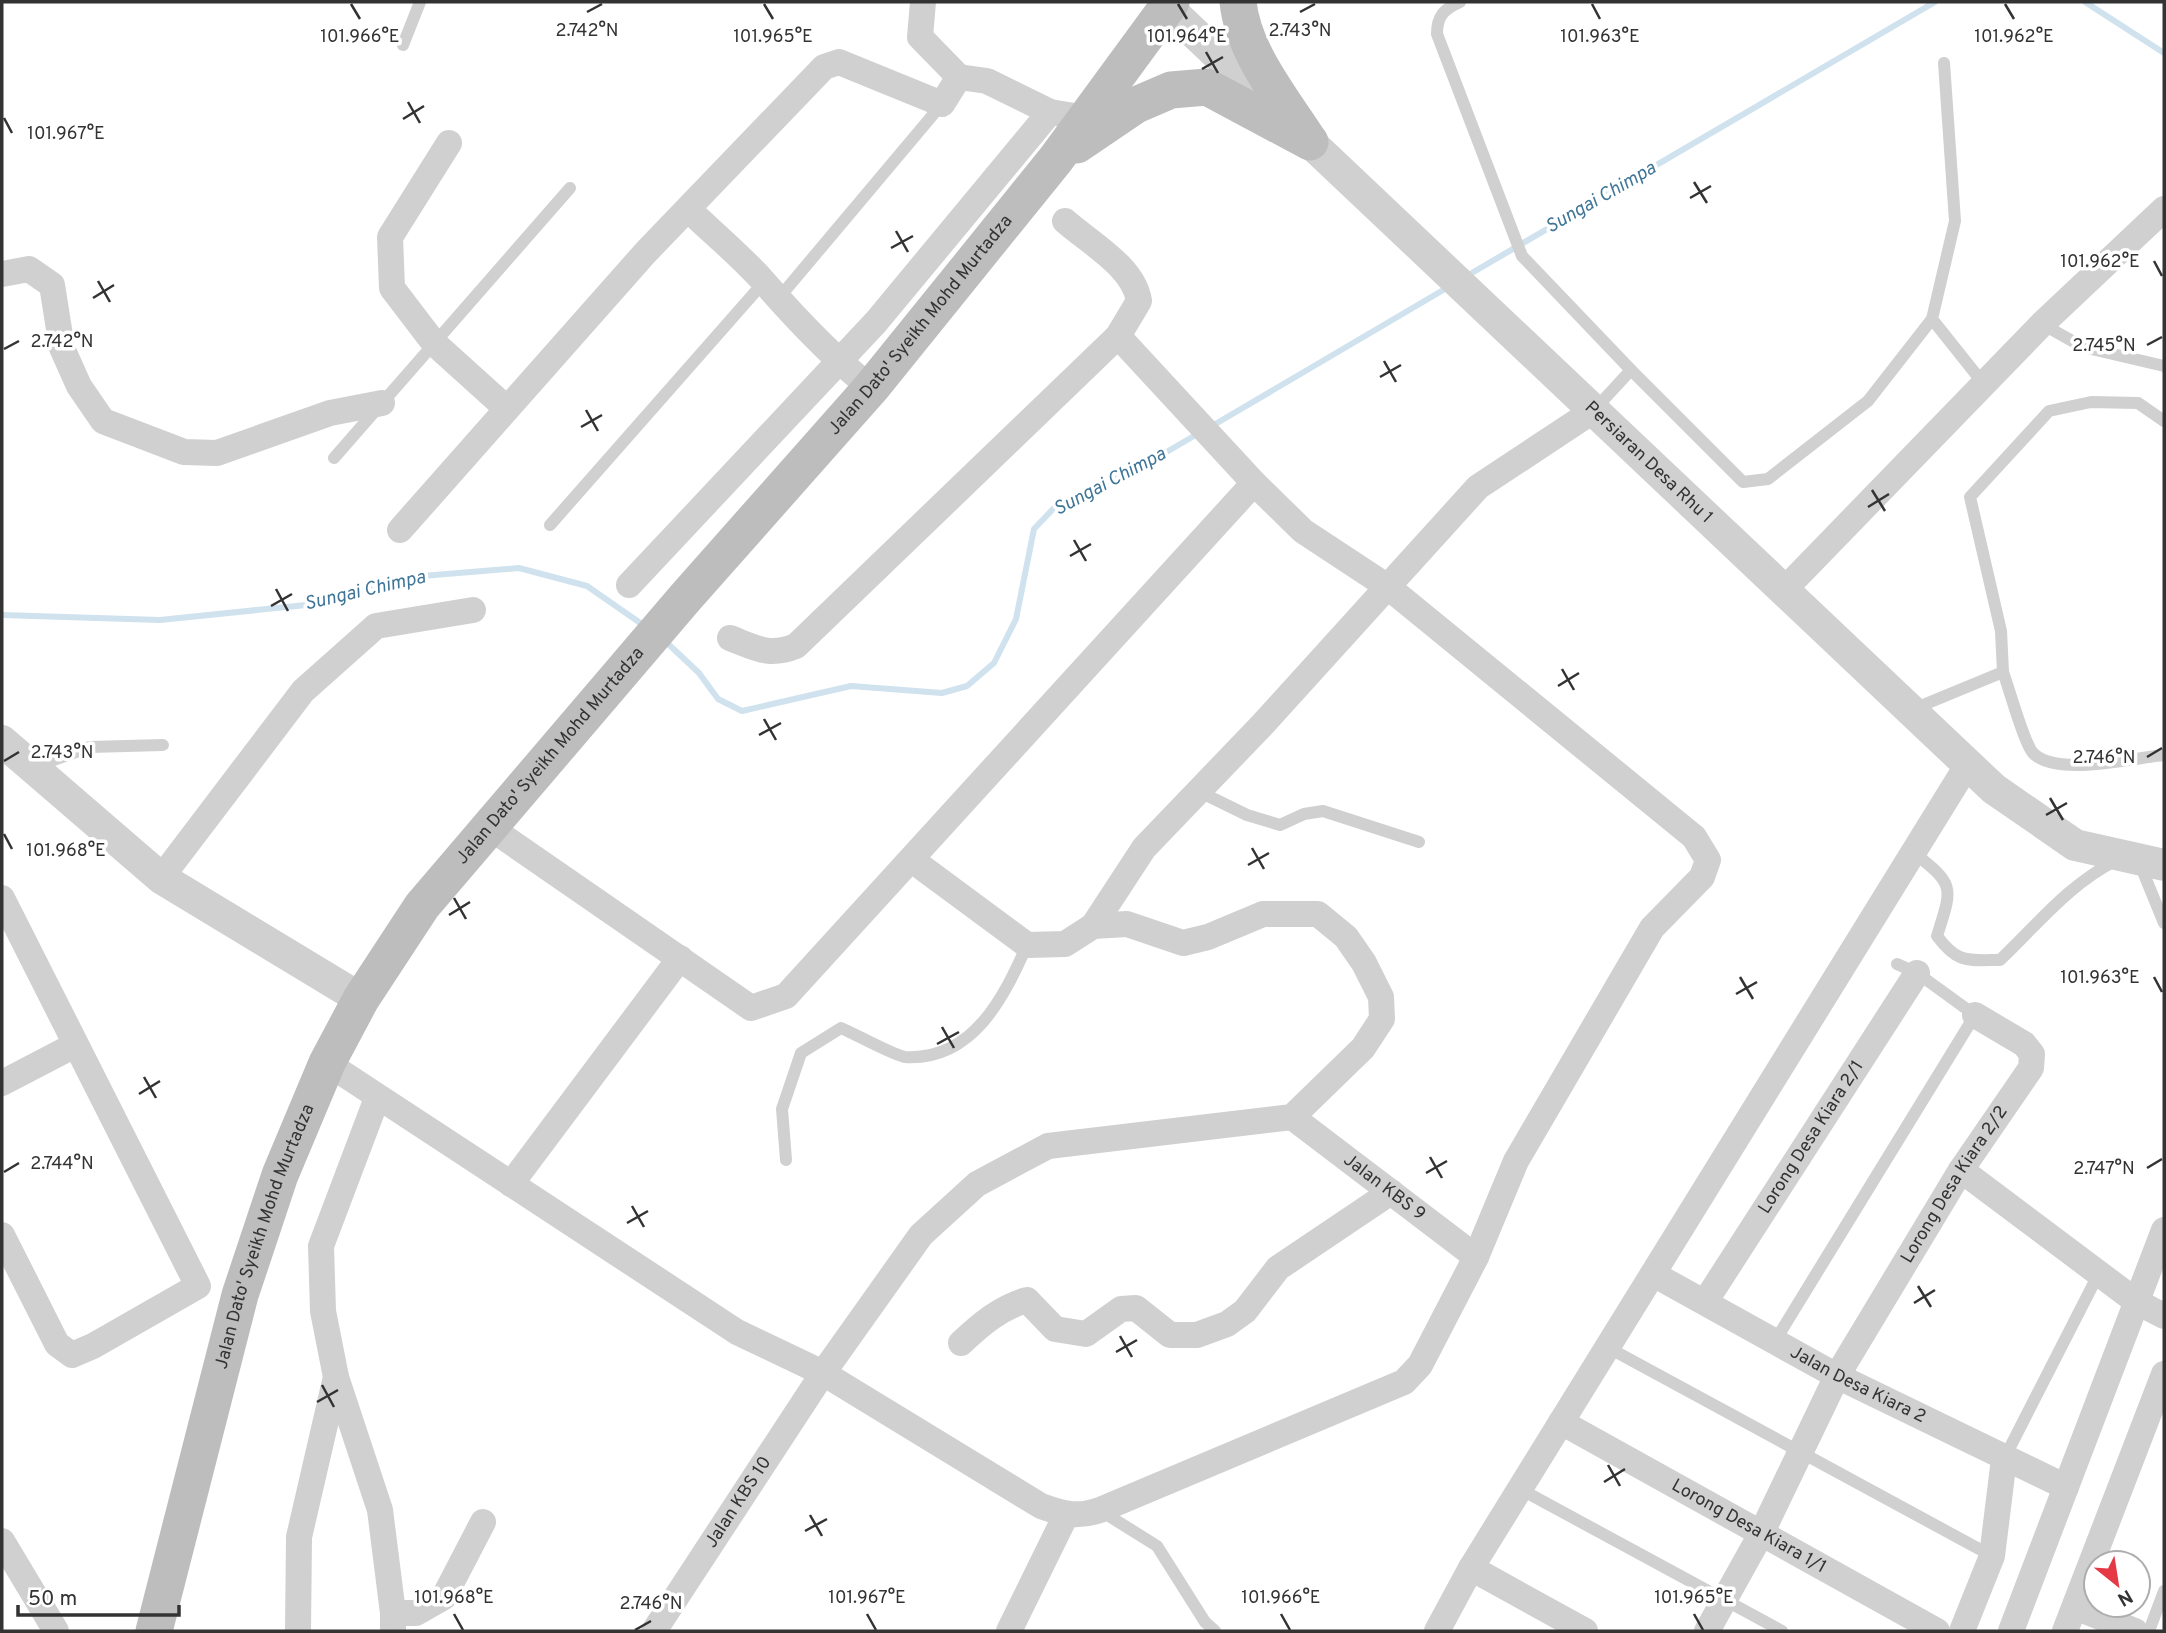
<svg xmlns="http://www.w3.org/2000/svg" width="2166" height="1633" viewBox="0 0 2166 1633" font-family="Overpass,sans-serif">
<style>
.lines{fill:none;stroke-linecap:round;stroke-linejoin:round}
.stream{stroke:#cfe2ee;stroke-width:6}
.service{stroke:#d0d0d0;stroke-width:12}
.minor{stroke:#d0d0d0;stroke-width:26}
.tertiary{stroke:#d0d0d0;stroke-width:32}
.secondary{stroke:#bdbdbd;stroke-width:37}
.ticks{fill:none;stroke:#333;stroke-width:2.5}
.labels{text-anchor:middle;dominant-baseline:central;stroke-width:7;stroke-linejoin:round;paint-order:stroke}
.street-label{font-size:18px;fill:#333;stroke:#fff}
.water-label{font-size:19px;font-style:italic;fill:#3f7597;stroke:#fff}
.ticks-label{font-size:18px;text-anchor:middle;fill:#333;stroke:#fff;stroke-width:7;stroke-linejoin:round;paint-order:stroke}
</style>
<rect width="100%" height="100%" fill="#fff"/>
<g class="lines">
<g class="stream">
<polyline points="2085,2 2164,53"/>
<polyline points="1465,277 1935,2"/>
<polyline points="1212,426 1450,286"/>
<polyline points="2,615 160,620 306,605 410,577 519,568 587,586 646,627"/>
<polyline points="664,640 699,673 718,699 742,711 851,686 942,693 967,686 994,663 1016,619 1034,529 1054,508 1158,457 1199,433"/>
</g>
<g class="service">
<path d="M1460,2c-16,7 -23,14 -23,32l85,222 109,114 -36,39"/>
<polyline points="403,45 420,2"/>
<polyline points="1944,63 1955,221 1932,319 1983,383"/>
<polyline points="778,299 942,104"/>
<polyline points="2042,324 2083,347 2164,366"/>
<polyline points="1631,370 1743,482 1768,479 1868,401 1932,319"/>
<polyline points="334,458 570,188"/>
<polyline points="550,525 764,282"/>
<polyline points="2003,672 2001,631 1970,497 2049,411 2091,402 2138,403 2164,421"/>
<path d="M1911,710l92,-38c6,16 21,71 30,81 23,24 99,5 131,2"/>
<polyline points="34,767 90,747 163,745"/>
<polyline points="1198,791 1247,815 1280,825 1304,814 1323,811 1419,842"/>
<path d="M1913,852c42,33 40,34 24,84 21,28 30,24 63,24 38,-36 69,-76 117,-100"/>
<polyline points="2139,862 2164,923"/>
<path d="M786,1160l-4,-51 19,-56 40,-25c14,6 54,28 64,29 68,4 99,-60 122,-112"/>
<polyline points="1775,1341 1975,1015 1917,973 1897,964"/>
<polyline points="1607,1347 1992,1556"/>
<polyline points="2004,1459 2099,1273"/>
<polyline points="1520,1489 1782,1631"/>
<polyline points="1101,1511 1157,1546 1205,1622 1215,1631"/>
<polyline points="2149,1631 2164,1591"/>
</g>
<g class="minor">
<polyline points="923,2 920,37 959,77"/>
<polyline points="449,143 390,237 392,288 434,343 506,408"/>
<path d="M689,210c25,24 52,46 75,72 33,38 67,74 107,106"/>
<polyline points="2,274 29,269 52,285 62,348 79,386 103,421 184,452 217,453 330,413 382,403"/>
<polyline points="400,530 646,252 824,67 839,62 942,104 959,77 987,81 1050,112 1086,118"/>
<polyline points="629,585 876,322 1050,112"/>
<polyline points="1783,591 2042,324 2164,209"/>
<path d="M730,638c26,10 39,19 66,8l322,-310 21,-35c-5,-34 -49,-58 -74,-80"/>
<polyline points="489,827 751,1008 786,996 1254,483"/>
<polyline points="912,860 1027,945 1065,944 1093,926 1144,848 1263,724 1478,487 1593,411"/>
<polyline points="161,878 303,691 376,626 473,610"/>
<polyline points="2,898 198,1286 93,1346 72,1355 57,1344 2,1235"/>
<path d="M327,1063l410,269 86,41 218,133c22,8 36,12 59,4l304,-128 16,-17 56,-108 40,-96 136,-233 50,-51 6,-17 -14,-23 -306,-250 -85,-56 -49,-48 -136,-147"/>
<polyline points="2,1083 75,1045"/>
<polyline points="377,1098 321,1246 323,1311 336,1377 380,1510 393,1613 393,1631"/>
<path id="s1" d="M1292,1117l184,140"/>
<polyline points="1961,1170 2137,1302 2164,1316"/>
<polyline points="511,1184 680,958"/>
<path id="s2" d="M1653,1274l184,102 229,111"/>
<path id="s3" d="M1705,1302l212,-329"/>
<path d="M961,1343c19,-18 40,-36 66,-43l28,29 31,5 35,-25 15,-1 34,27h27l30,-11 18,-13 33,-43 113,-76"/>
<path id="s4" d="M1561,1422l376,209"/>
<polyline points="2,1541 56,1631"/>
<polyline points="1471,1568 1585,1631"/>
<polyline points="2075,1607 2135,1631"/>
<polyline points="393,1613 416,1613 444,1597 483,1522"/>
<polyline points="298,1631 299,1537 336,1377"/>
<path id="s5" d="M654,1631l169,-258 98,-138 56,-51 71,-38 244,-29 71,-69 19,-29 -1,-22 -17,-34 -18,-26 -28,-23h-55l-55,23 -25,6 -56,-19 -34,2"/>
<polyline points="1009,1631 1066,1515"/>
<polyline points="1437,1631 1471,1568 1968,764"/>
<path id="s6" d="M1707,1631l54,-97 76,-158 124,-206 70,-102 1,-14 -8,-10 -49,-29"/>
<polyline points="1962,1631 1992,1556 2004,1459"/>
<polyline points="2011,1631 2164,1230"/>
<polyline points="2065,1631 2164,1374"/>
</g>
<g class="tertiary">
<path id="s7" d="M1167,7l827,782 81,56 89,20"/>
<polyline points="2,741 161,878 361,999"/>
</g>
<g class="secondary">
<path d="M1238,2c5,50 44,97 71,139"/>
<polyline points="1077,145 1136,105 1171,90 1207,87 1310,142"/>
<path id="s8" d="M154,1631l86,-336 40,-120 47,-112 34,-64 61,-93 263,-308 186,-210 185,-229 115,-157"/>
</g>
</g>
<path class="ticks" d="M351,4l9,15M764,4l9,15M1178,4l9,15M1592,4l8,15M2005,4l9,15M587,12l15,-8M1300,12l15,-8M1206,52l12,21M1202,69l21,-12M408,102l12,21M4,118l8,15M403,119l21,-13M1694,182l13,21M1690,198l21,-12M896,231l12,21M891,248l22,-12M2154,261l8,15M98,281l12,21M93,298l21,-13M2147,345l15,-8M4,349l15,-8M1384,361l12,21M1380,377l21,-12M586,410l12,21M581,427l21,-12M1872,490l13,21M1868,507l21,-13M1074,540l12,21M1070,556l21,-12M276,589l12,22M271,606l21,-12M1562,669l12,21M1558,686l21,-13M764,719l12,21M759,735l22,-12M2147,757l15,-9M4,761l15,-9M2050,798l13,22M2046,815l21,-12M4,834l8,15M1252,848l12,21M1248,865l21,-12M454,898l12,21M449,915l21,-13M1740,977l13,22M2154,977l8,15M1736,994l21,-12M942,1027l12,21M937,1044l22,-12M144,1077l12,21M139,1094l21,-13M1430,1157l12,21M2147,1168l15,-9M4,1172l15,-9M1426,1173l21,-12M632,1206l12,21M627,1223l21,-12M1918,1286l13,21M1914,1303l21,-13M1120,1336l12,21M1116,1352l21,-12M322,1385l12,22M317,1402l21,-12M1608,1465l12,21M1604,1482l21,-13M810,1515l12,21M805,1531l22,-12M454,1614l9,16M867,1614l9,16M1281,1614l9,16M1694,1614l9,16M635,1630l16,-9"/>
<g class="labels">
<g class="street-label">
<text stroke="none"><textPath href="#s8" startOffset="1544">Jalan Dato' Syeikh Mohd Murtadza</textPath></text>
<text stroke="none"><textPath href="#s7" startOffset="663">Persiaran Desa Rhu 1</textPath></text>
<text stroke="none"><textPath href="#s8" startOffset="976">Jalan Dato' Syeikh Mohd Murtadza</textPath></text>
<text stroke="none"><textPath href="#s3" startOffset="196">Lorong Desa Kiara 2/1</textPath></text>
<text stroke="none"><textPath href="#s6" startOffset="511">Lorong Desa Kiara 2/2</textPath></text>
<text stroke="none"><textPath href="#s1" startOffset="116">Jalan KBS 9</textPath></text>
<text stroke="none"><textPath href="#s8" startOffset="410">Jalan Dato' Syeikh Mohd Murtadza</textPath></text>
<text stroke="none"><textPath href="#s2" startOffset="233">Jalan Desa Kiara 2</textPath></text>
<text stroke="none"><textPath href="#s5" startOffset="154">Jalan KBS 10</textPath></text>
<text stroke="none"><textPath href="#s4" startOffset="215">Lorong Desa Kiara 1/1</textPath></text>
</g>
<g class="water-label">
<text transform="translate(1601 198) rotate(-30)">Sungai Chimpa</text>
<text transform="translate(1110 482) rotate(-28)">Sungai Chimpa</text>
<text transform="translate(365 591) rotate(-13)">Sungai Chimpa</text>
</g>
</g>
<g class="ticks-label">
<text x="587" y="36">2.742°N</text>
<text x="1300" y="36">2.743°N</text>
<text x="360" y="42">101.966°E</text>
<text x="773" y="42">101.965°E</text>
<text x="1187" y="42">101.964°E</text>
<text x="1600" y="42">101.963°E</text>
<text x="2014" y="42">101.962°E</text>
<text x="66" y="139">101.967°E</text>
<text x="2100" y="267">101.962°E</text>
<text x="62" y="347">2.742°N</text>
<text x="2104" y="351">2.745°N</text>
<text x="62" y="758">2.743°N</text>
<text x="2104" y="763">2.746°N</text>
<text x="66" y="856">101.968°E</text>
<text x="2100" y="983">101.963°E</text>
<text x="62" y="1169">2.744°N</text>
<text x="2104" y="1174">2.747°N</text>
<text x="454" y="1603">101.968°E</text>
<text x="867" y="1603">101.967°E</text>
<text x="1281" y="1603">101.966°E</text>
<text x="1694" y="1603">101.965°E</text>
<text x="651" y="1609">2.746°N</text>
</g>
<rect width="2166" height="1633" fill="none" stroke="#333333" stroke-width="7"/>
<g transform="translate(2117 1584) rotate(150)"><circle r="33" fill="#ffffff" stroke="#adadad" stroke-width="2"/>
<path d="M0-5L12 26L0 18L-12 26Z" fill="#e63946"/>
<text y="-10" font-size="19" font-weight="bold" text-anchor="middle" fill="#333333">N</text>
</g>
<path d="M18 1605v10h161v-10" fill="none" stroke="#333333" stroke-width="3.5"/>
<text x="28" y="1605" font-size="21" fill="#333333" stroke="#ffffff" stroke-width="5" paint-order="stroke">50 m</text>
</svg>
